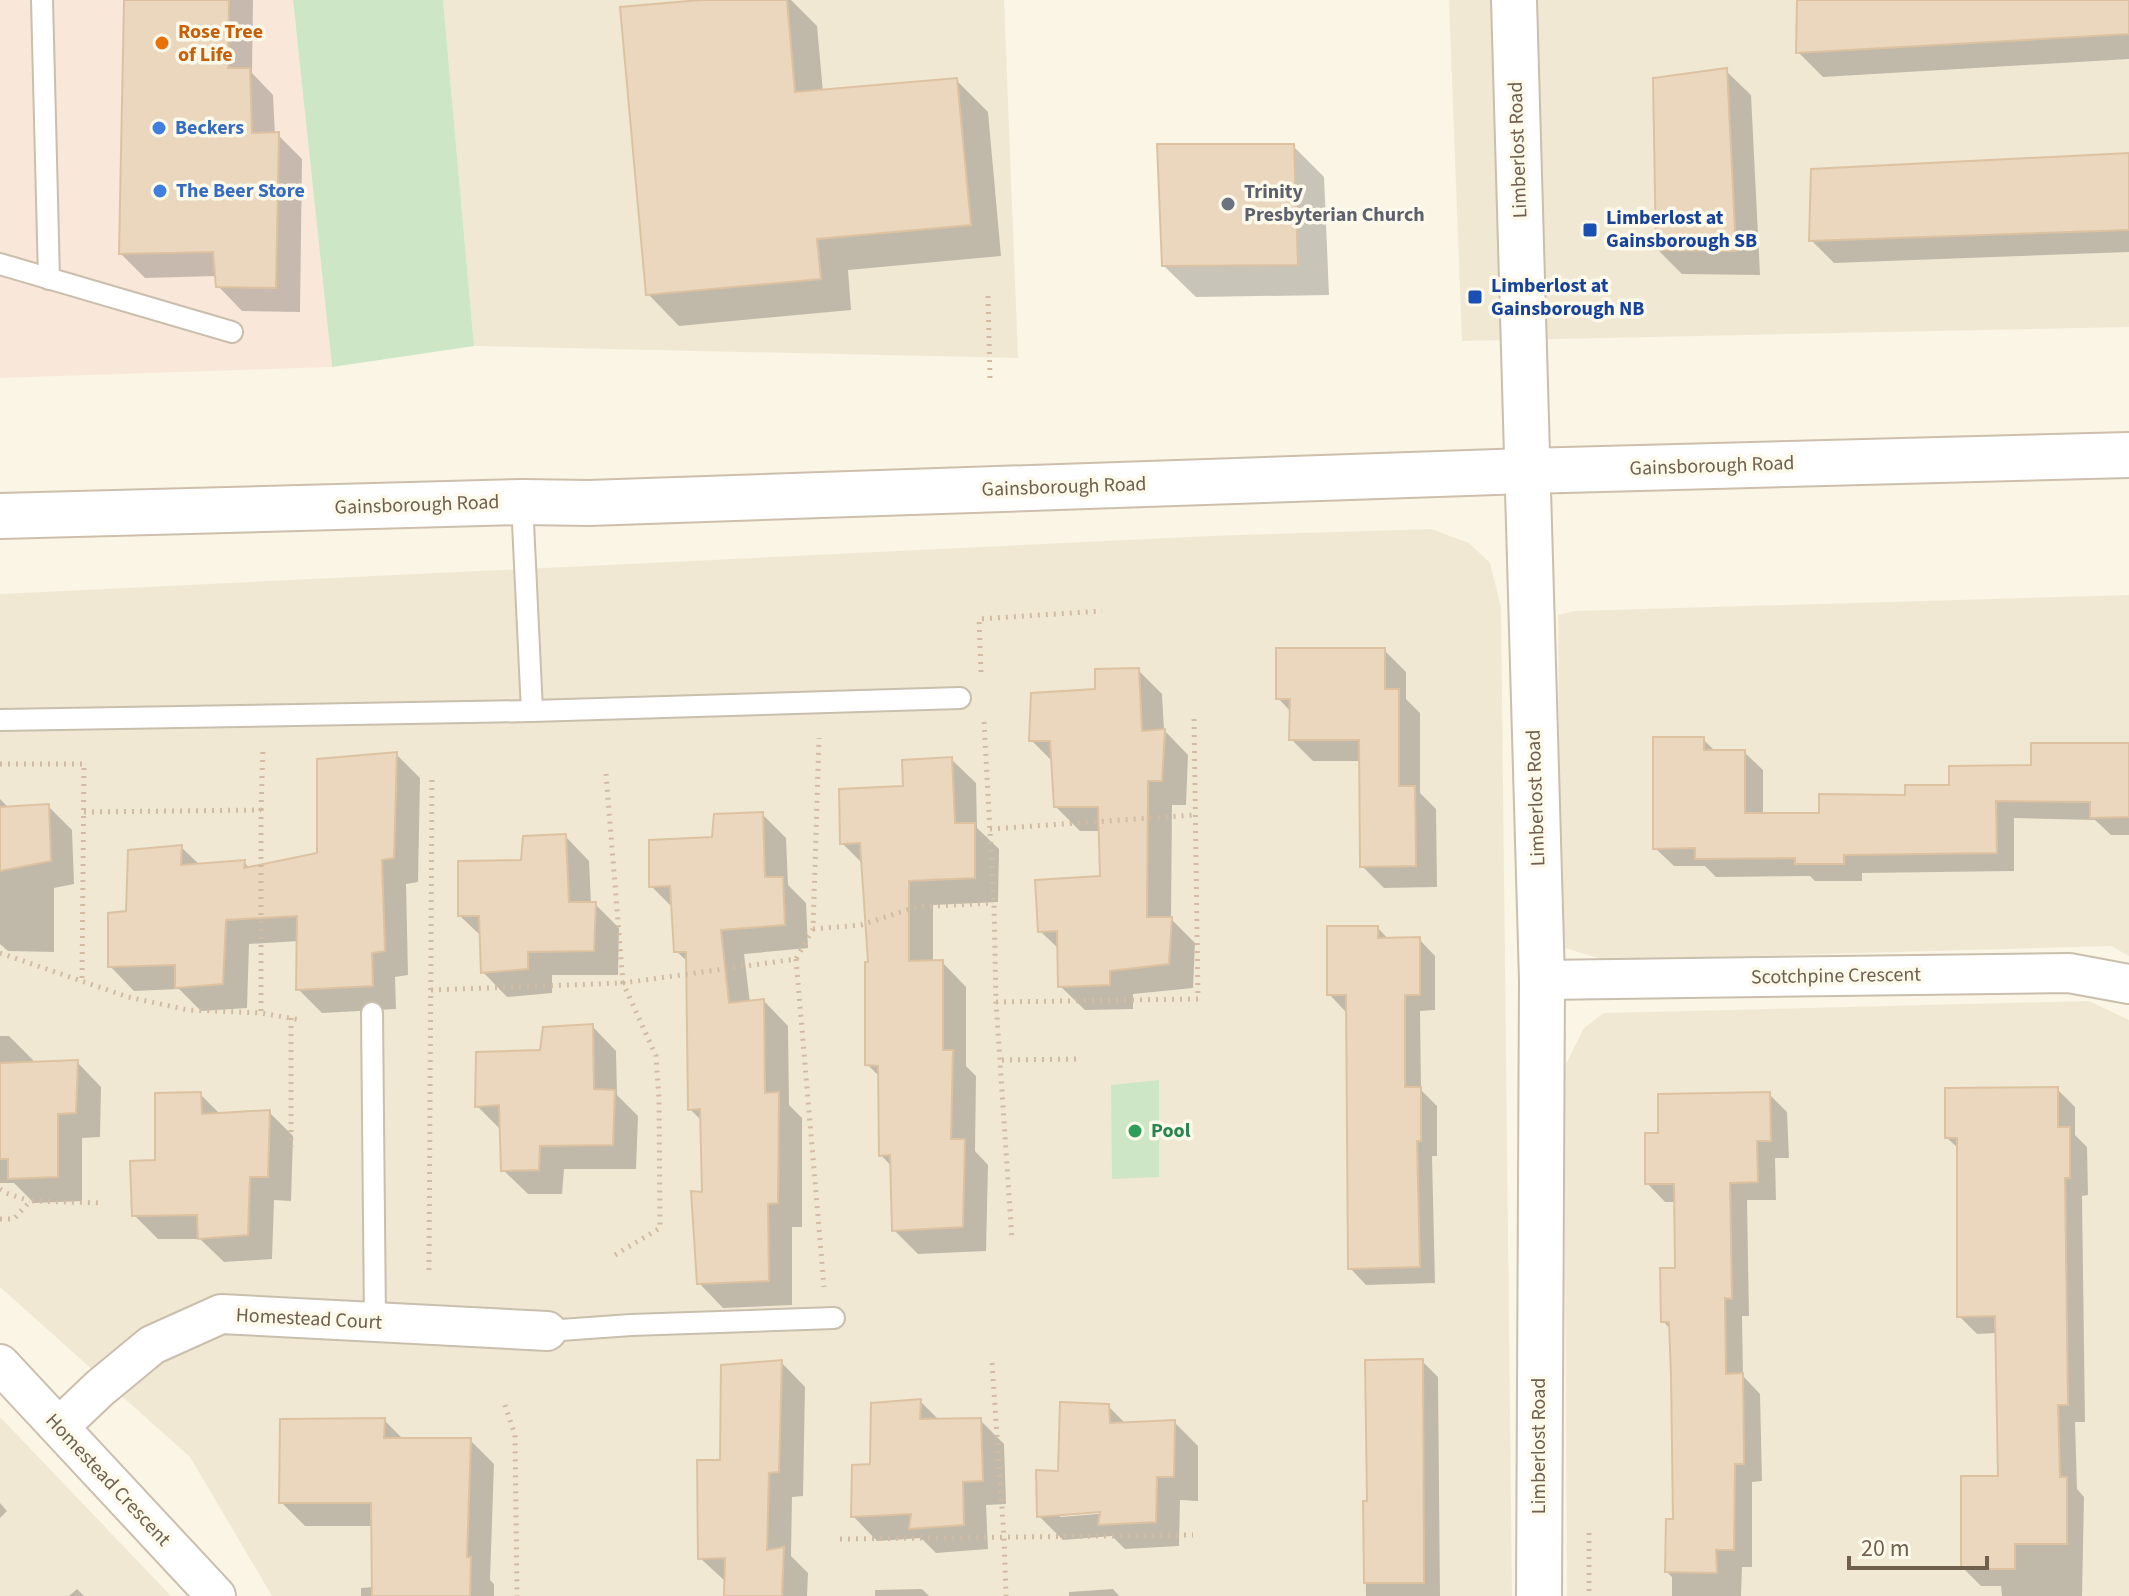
<svg xmlns="http://www.w3.org/2000/svg" width="2129" height="1596" viewBox="0 0 2129 1596" font-family="'Source Sans 3',sans-serif">
<style>
.residential{fill:#f1e8d4}
.commercial{fill:#f9e8da}
.green{fill:#cde6c5}
.shadow{fill:#0003;fill-rule:evenodd}
.building{fill:#ead7be;stroke:#ddc2a2;stroke-width:2}
.lines{fill:none;stroke-linecap:round;stroke-linejoin:round}
.service-casing{stroke:#cabead;stroke-width:24}
.minor-casing{stroke:#cabead;stroke-width:42}
.tertiary-casing{stroke:#cabead;stroke-width:48}
.secondary-casing{stroke:#cdbfab;stroke-width:48}
.path{stroke:#d1bca3;stroke-width:5;stroke-dasharray:2 6;stroke-linecap:butt}
.service{stroke:#fff;stroke-width:20}
.minor{stroke:#fff;stroke-width:38}
.tertiary{stroke:#fff;stroke-width:44}
.secondary{stroke:#fff;stroke-width:44}
.food-dot{fill:#e8710a;stroke:#fdf9eb;stroke-width:3}
.shop-dot{fill:#3f7fe0;stroke:#fdf9eb;stroke-width:3}
.worship-dot{fill:#6b7280;stroke:#fdf9eb;stroke-width:3}
.transit-dot{fill:#1a4fb4;stroke:#fdf9eb;stroke-width:3}
.leisure-dot{fill:#2e9e5b;stroke:#fdf9eb;stroke-width:3}
.labels{text-anchor:middle;dominant-baseline:central;stroke-width:7;stroke-linejoin:round;paint-order:stroke}
.food-label{font-size:20px;font-weight:bold;fill:#c56008;stroke:#fdf9eb;text-anchor:start}
.shop-label{font-size:20px;font-weight:bold;fill:#366cbe;stroke:#fdf9eb;text-anchor:start}
.street-label{font-size:20px;fill:#705f4d;stroke:#fdf9eb}
.worship-label{font-size:20px;font-weight:bold;fill:#5b616d;stroke:#fdf9eb;text-anchor:start}
.transit-label{font-size:20px;font-weight:bold;fill:#164399;stroke:#fdf9eb;text-anchor:start}
.leisure-label{font-size:20px;font-weight:bold;fill:#27864d;stroke:#fdf9eb;text-anchor:start}
</style>
<rect width="100%" height="100%" fill="#faf5e5"/>
<g class="residential">
<polygon points="443,0 1004,0 1018,358 474,346"/>
<polygon points="1449,0 2129,0 2129,327 1462,341"/>
<polygon points="1431,529 1469,543 1490,563 1501,607 1512,1596 272,1596 190,1457 0,1287 0,594 1210,536"/>
<polygon points="2129,595 2129,956 2111,946 1605,960 1561,947 1558,615 1575,611"/>
<polygon points="2089,1001 2129,1020 2129,1596 1567,1596 1564,1068 1584,1028 1604,1013"/>
<polygon points="0,1417 171,1596 0,1596"/>
</g>
<polygon class="commercial" points="0,0 293,0 332,367 0,378"/>
<g class="green">
<polygon points="293,0 443,0 474,346 332,367"/>
<polygon points="1159,1080 1159,1177 1112,1179 1111,1085"/>
</g>
<g class="shadow">
<polygon points="126,0 253,0 252,73 273,95 275,135 278,135 302,159 300,312 242,311 218,286 217,276 145,278 121,254"/>
<polygon points="722,0 791,0 817,26 823,92 956,80 988,112 1001,256 848,270 851,310 679,326 648,294"/>
<polygon points="1799,0 2129,0 2129,59 1823,77 1798,52"/>
<polygon points="1726,71 1751,95 1760,275 1682,274 1658,250"/>
<polygon points="1293,146 1324,177 1329,295 1196,297 1164,266"/>
<polygon points="2129,155 2129,252 1834,263 1812,241"/>
<polygon points="1384,650 1406,672 1406,699 1420,713 1420,793 1436,809 1437,887 1384,888 1362,866 1361,761 1313,761 1291,739 1291,712 1278,698"/>
<polygon points="1138,670 1162,694 1164,730 1188,755 1186,805 1172,805 1171,919 1195,943 1193,988 1133,994 1133,1009 1085,1010 1060,986 1060,950 1040,931 1102,878 1100,831 1080,831 1055,806 1053,762 1031,740 1097,691"/>
<polygon points="1703,739 1716,752 1744,752 1763,770 1763,815 1821,815 2129,745 2129,835 2111,835 2095,820 2014,818 2014,871 1862,873 1862,881 1815,881 1810,876 1716,877 1705,866 1674,866 1655,848"/>
<polygon points="396,754 420,778 418,882 406,884 408,975 395,977 396,1009 322,1013 298,989 299,941 249,944 247,1008 201,1011 179,989 134,991 110,966 128,913 181,847 200,865 244,862 250,869 319,855"/>
<polygon points="951,759 976,783 977,828 999,849 998,902 933,905 933,963 942,962 966,987 966,1066 976,1076 975,1151 988,1165 986,1251 918,1254 894,1230 892,1167 881,1155 880,1077 867,1064 870,964 864,865 842,843 905,788"/>
<polygon points="0,799 10,809 48,806 72,830 74,884 54,888 54,952 8,951 0,944"/>
<polygon points="762,814 786,838 788,885 806,903 808,948 744,954 750,1003 764,1001 788,1026 789,1105 802,1118 802,1227 792,1227 792,1305 723,1308 699,1283 704,1194 702,1121 690,1109 688,962 676,951 673,908 651,886 714,839"/>
<polygon points="565,836 589,861 591,904 595,904 619,928 618,975 552,975 552,993 507,997 483,972 481,936 460,916 523,862"/>
<polygon points="1378,928 1389,940 1419,939 1435,956 1435,1010 1420,1011 1421,1090 1437,1106 1437,1156 1432,1156 1435,1283 1366,1285 1350,1268 1348,1011 1345,1011 1329,994"/>
<polygon points="592,1026 616,1051 617,1095 638,1116 636,1169 564,1169 562,1194 528,1194 503,1170 502,1131 477,1106 542,1052"/>
<polygon points="0,1036 9,1036 33,1060 33,1064 77,1062 101,1087 100,1137 82,1138 82,1201 34,1203 14,1183 0,1183"/>
<polygon points="2057,1089 2075,1107 2075,1135 2087,1147 2088,1195 2082,1196 2085,1422 2075,1422 2077,1489 2084,1497 2082,1596 2002,1596 2001,1586 1981,1586 1963,1568 2000,1478 1997,1333 1977,1334 1959,1316 1959,1149 1947,1138"/>
<polygon points="200,1094 221,1115 269,1112 293,1136 291,1201 274,1200 272,1259 224,1262 200,1239 158,1239 134,1215 157,1162"/>
<polygon points="1769,1094 1787,1112 1789,1158 1775,1158 1776,1200 1747,1200 1749,1316 1742,1316 1743,1376 1760,1394 1762,1481 1752,1482 1752,1567 1742,1567 1741,1596 1672,1596 1672,1577 1667,1572 1675,1521 1671,1330 1663,1321 1677,1270 1676,1202 1665,1202 1647,1183 1660,1135"/>
<polygon points="1422,1361 1438,1377 1440,1596 1366,1596 1365,1503 1369,1503"/>
<polygon points="781,1362 805,1387 803,1496 792,1497 791,1556 808,1573 807,1596 726,1596 726,1582 700,1558 722,1462"/>
<polygon points="920,1401 940,1421 980,1420 1004,1444 1006,1504 986,1505 988,1549 936,1553 921,1538 877,1541 853,1516"/>
<path d="M1108,1406l18,18 48,-2 24,24v55l-18,-1 -1,46 -54,3 -13,-13 -49,4 -24,-24zM1110,1509v4l-50,4v-4z"/>
<polygon points="384,1420 404,1440 470,1440 494,1464 490,1580 494,1584 494,1596 361,1596 361,1588 374,1587 373,1526 305,1526 281,1502"/>
<polygon points="0,1503 7,1511 0,1518"/>
<polygon points="77,1589 84,1596 69,1596"/>
<polygon points="922,1589 929,1596 875,1596 875,1590"/>
<polygon points="1113,1589 1119,1596 1069,1596 1069,1592"/>
</g>
<g class="building">
<polygon points="124,0 229,0 228,68 250,68 252,133 279,132 276,288 216,287 213,252 119,254"/>
<polygon points="700,0 787,0 795,92 957,78 971,225 817,239 821,279 646,295 620,7"/>
<polygon points="1797,0 2129,0 2129,34 1796,53"/>
<polygon points="1727,68 1736,251 1656,250 1653,78"/>
<polygon points="1157,144 1294,144 1298,265 1162,266"/>
<polygon points="2129,153 2129,230 1809,241 1811,169"/>
<polygon points="1276,648 1385,648 1385,689 1399,689 1399,786 1415,786 1416,866 1360,867 1359,740 1289,740 1290,699 1276,699"/>
<polygon points="1139,668 1142,731 1165,729 1162,781 1148,781 1147,917 1172,917 1169,964 1110,971 1110,985 1058,987 1057,931 1038,932 1035,880 1100,876 1098,807 1054,807 1050,741 1029,741 1031,693 1095,689 1095,669"/>
<polygon points="1653,737 1704,737 1704,750 1745,750 1745,813 1819,813 1819,794 1905,795 1905,785 1949,785 1949,766 2031,765 2031,743 2129,743 2129,817 2090,818 2090,802 1996,801 1997,853 1844,855 1844,864 1795,864 1795,858 1695,859 1695,848 1653,849"/>
<polygon points="397,752 394,858 382,860 385,951 372,953 373,986 296,990 297,916 226,920 223,984 175,988 175,965 108,967 108,913 126,911 128,850 182,845 181,865 245,860 244,868 317,853 317,759"/>
<polygon points="952,757 955,823 975,823 975,878 909,881 909,961 943,960 943,1050 953,1050 951,1139 965,1139 963,1227 892,1231 890,1155 879,1156 878,1066 865,1065 865,962 868,962 860,843 840,844 839,789 903,786 902,760"/>
<polygon points="49,804 51,861 0,871 0,807"/>
<polygon points="763,812 765,877 783,877 785,925 721,930 729,1003 764,999 765,1093 779,1092 778,1203 768,1204 769,1281 697,1284 691,1191 702,1192 700,1109 688,1110 686,952 674,952 670,886 649,887 649,840 712,837 714,814"/>
<polygon points="566,834 569,902 596,902 594,951 528,952 528,969 481,973 479,916 458,916 458,861 521,860 523,836"/>
<polygon points="1327,926 1378,926 1378,938 1420,937 1420,995 1405,995 1405,1087 1421,1087 1421,1141 1417,1141 1420,1267 1348,1269 1346,995 1327,995"/>
<polygon points="593,1024 594,1089 615,1090 613,1145 540,1146 539,1170 501,1171 499,1105 475,1107 476,1052 540,1050 543,1027"/>
<polygon points="78,1060 76,1113 58,1114 58,1177 8,1179 8,1159 0,1159 0,1063"/>
<polygon points="2058,1087 2058,1127 2070,1127 2070,1178 2065,1178 2068,1405 2058,1405 2060,1477 2067,1477 2067,1544 2015,1544 2015,1569 1961,1569 1961,1476 1998,1476 1995,1316 1957,1317 1957,1138 1945,1138 1945,1088"/>
<polygon points="201,1092 202,1114 270,1110 268,1177 250,1177 248,1235 198,1239 197,1215 132,1216 130,1161 155,1160 155,1093"/>
<polygon points="1770,1092 1771,1141 1757,1141 1758,1182 1730,1183 1732,1299 1725,1298 1726,1374 1743,1373 1744,1464 1735,1464 1734,1550 1716,1550 1717,1573 1665,1572 1666,1519 1673,1519 1671,1376 1669,1322 1661,1322 1660,1268 1675,1268 1674,1184 1645,1184 1645,1133 1658,1133 1658,1094"/>
<polygon points="1423,1359 1424,1583 1364,1583 1363,1501 1367,1501 1365,1360"/>
<polygon points="782,1360 779,1472 769,1473 767,1550 784,1547 782,1596 724,1596 725,1558 698,1559 697,1460 720,1460 721,1365"/>
<polygon points="921,1399 920,1419 981,1418 983,1481 963,1482 964,1525 909,1529 911,1514 851,1517 852,1465 870,1464 871,1403"/>
<polygon points="1060,1402 1109,1404 1110,1423 1175,1420 1174,1477 1157,1477 1156,1522 1098,1525 1100,1512 1037,1517 1036,1470 1058,1471"/>
<polygon points="385,1418 384,1438 471,1438 467,1557 471,1557 470,1596 372,1596 371,1503 279,1503 280,1419"/>
</g>
<g class="lines">
<g class="service-casing">
<g id="service">
<polyline points="42,0 49,279"/>
<polyline points="0,264 232,332"/>
<polyline points="522,502 532,711"/>
<polyline points="0,720 532,711 960,698"/>
<polyline points="372,1013 375,1322"/>
<polyline points="547,1331 631,1325 834,1318"/>
</g>
</g>
<g class="minor-casing">
<g id="minor">
<polyline points="1542,980 2069,973 2129,984"/>
<polyline points="0,1364 216,1596"/>
<polyline points="60,1426 100,1388 152,1345 221,1314 547,1331"/>
</g>
</g>
<g class="tertiary-casing">
<polyline id="tertiary" points="1514,0 1542,980 1539,1596"/>
</g>
<g class="secondary-casing">
<polyline id="secondary" points="0,516 522,502 589,503 1527,471 2129,455"/>
</g>
<g class="path">
<polyline points="988,296 990,378"/>
<polyline points="981,672 979,619 1102,611"/>
<polyline points="984,722 994,903 996,1002 1012,1240"/>
<polyline points="0,764 84,764 82,981"/>
<polyline points="261,810 263,747"/>
<polyline points="84,812 261,810 261,1013"/>
<polyline points="990,829 1194,815"/>
<polyline points="813,929 861,925 916,907 994,903"/>
<polyline points="0,953 128,997 188,1010 261,1013 301,1020"/>
<polyline points="796,959 824,1287"/>
<polyline points="431,990 623,983 606,774"/>
<polyline points="996,1002 1198,999 1194,716"/>
<polyline points="291,1018 291,1147"/>
<polyline points="1002,1060 1080,1059"/>
<polyline points="0,1189 6,1193 30,1201"/>
<polyline points="0,1219 14,1219 30,1201 103,1203"/>
<polyline points="615,1255 660,1228 659,1099 656,1056 623,983 796,959 813,929 819,738"/>
<polyline points="429,1270 432,779"/>
<polyline points="992,1363 1004,1537 1006,1596"/>
<polyline points="505,1405 515,1435 517,1596"/>
<polyline points="1589,1533 1589,1596"/>
<polyline points="840,1539 1193,1535"/>
</g>
<use href="#service" class="service"/>
<use href="#minor" class="minor"/>
<use href="#tertiary" class="tertiary"/>
<use href="#secondary" class="secondary"/>
</g>
<circle class="food-dot" cx="162" cy="43" r="8"/>
<g class="shop-dot">
<circle cx="159" cy="128" r="8"/>
<circle cx="160" cy="191" r="8"/>
</g>
<circle class="worship-dot" cx="1228" cy="204" r="8"/>
<g class="transit-dot">
<rect x="1582" y="222" width="16" height="16" rx="4"/>
<rect x="1467" y="289" width="16" height="16" rx="4"/>
</g>
<circle class="leisure-dot" cx="1135" cy="1131" r="8"/>
<g class="labels">
<g class="food-label">
<text x="178" y="32">Rose Tree<tspan x="178" dy="23">of Life</tspan></text>
</g>
<g class="shop-label">
<text x="175" y="128">Beckers</text>
<text x="176" y="191">The Beer Store</text>
</g>
<g class="street-label">
<text transform="translate(1518 150) rotate(-92)">Limberlost Road</text>
<text transform="translate(1712 466) rotate(-2)">Gainsborough Road</text>
<text transform="translate(1064 487) rotate(-2)">Gainsborough Road</text>
<text transform="translate(417 505) rotate(-2)">Gainsborough Road</text>
<text transform="translate(1536 798) rotate(-92)">Limberlost Road</text>
<text transform="translate(1836 976) rotate(-1)">Scotchpine Crescent</text>
<text transform="translate(309 1319) rotate(3)">Homestead Court</text>
<text transform="translate(1539 1446) rotate(-90)">Limberlost Road</text>
<text transform="translate(108 1480) rotate(47)">Homestead Crescent</text>
</g>
<g class="worship-label">
<text x="1244" y="192">Trinity<tspan x="1244" dy="23">Presbyterian Church</tspan></text>
</g>
<g class="transit-label">
<text x="1606" y="218">Limberlost at<tspan x="1606" dy="23">Gainsborough SB</tspan></text>
<text x="1491" y="286">Limberlost at<tspan x="1491" dy="23">Gainsborough NB</tspan></text>
</g>
<g class="leisure-label">
<text x="1151" y="1131">Pool</text>
</g>
</g>
<path d="M1849 1556v12h138v-12" fill="none" stroke="#705f4d" stroke-width="4"/>
<text x="1861" y="1556" font-size="24" fill="#705f4d" stroke="#fdf9eb" stroke-width="6" paint-order="stroke">20 m</text>
</svg>
